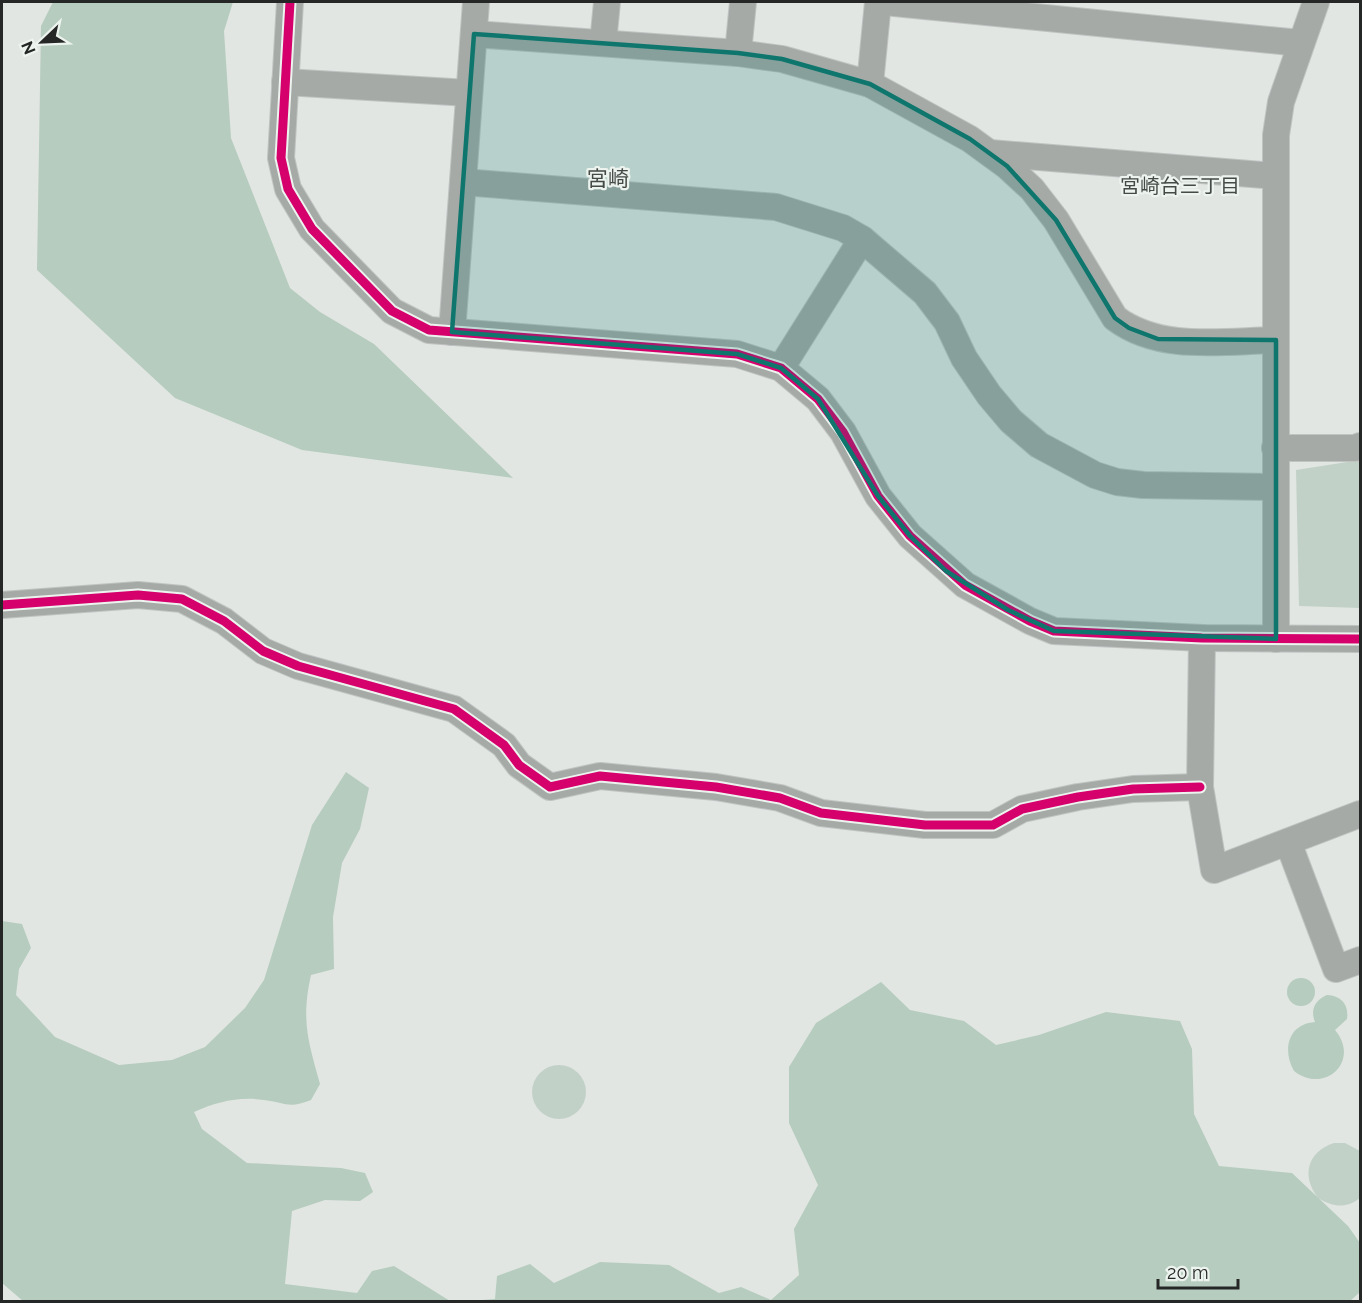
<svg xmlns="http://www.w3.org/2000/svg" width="1362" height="1303" viewBox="0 0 1362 1303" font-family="Raleway,'Noto Sans JP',sans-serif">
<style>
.green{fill:#c2d1c7}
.forest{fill:#b6ccbe}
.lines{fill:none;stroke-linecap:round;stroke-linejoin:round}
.minor-casing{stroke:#c0c3c1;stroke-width:28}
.minor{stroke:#a5aaa7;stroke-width:26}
.cycleway-casing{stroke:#edf4ef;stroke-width:13}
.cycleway{stroke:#d6006c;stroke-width:9}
.marked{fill:#0f766e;fill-opacity:0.2;stroke:#0f766e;stroke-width:4.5;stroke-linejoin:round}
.labels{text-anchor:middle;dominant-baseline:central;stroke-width:4.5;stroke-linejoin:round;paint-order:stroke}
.neighbourhood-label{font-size:20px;fill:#444a46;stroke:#edf4ef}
.quarter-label{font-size:21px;fill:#444a46;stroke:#edf4ef}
</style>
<rect width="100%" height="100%" fill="#e1e6e3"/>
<g class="green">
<polygon points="1360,460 1360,608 1299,606 1296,470"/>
<circle cx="559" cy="1092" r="27"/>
<path d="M1334,1143h11l15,8v47c-14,11 -27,9 -42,0 -17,-22 -11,-46 16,-55z"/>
</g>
<g class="forest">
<polygon points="53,2 233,2 224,31 231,138 290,288 320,312 374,344 513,478 302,450 175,398 37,270 41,26"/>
<path d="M346,772l23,16 -9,41 -18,34 -9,54 1,52 -23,6c-10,45 -3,66 9,109l-9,16c-24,9 -23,3 -47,0 -24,-4 -48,2 -70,12l8,17 45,34 94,5 24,5 8,19 -13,9 -35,-1 -33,11 -7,73 72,9 15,-22 22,-5 56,35h-427l-21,-18v-362l20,3 9,24 -12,21 -3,26 39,42 64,28 53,-5 33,-13 40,-39 19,-28 48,-155z"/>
<circle cx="1301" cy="992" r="14"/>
<polygon points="881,982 910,1010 964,1021 996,1045 1039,1035 1106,1012 1180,1021 1192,1049 1194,1114 1219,1166 1292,1173 1348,1226 1360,1243 1360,1292 1349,1302 469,1301 495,1299 497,1276 530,1264 554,1283 600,1262 669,1265 719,1293 741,1287 771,1300 799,1275 794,1229 818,1185 789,1123 789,1067 816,1023"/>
<path d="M1327,995c15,1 22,10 20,24l-12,11c26,31 -10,65 -41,41 -12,-21 -6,-47 21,-49 -5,-12 0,-22 12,-27z"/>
</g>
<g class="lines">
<g class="minor-casing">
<g id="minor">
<polyline points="290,2 281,158 288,189 312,229 392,311 429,330 737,354 781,368 818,399 843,432 878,496 910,536 965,585 1030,621 1054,631 1202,638 1360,639"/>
<polyline points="884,2 1300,43"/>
<path d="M474,34l264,19 44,6 88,25 100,55 37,27 25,23 24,31 59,98c45,34 107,23 161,22"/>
<polyline points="603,43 607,2"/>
<polyline points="738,53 743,2"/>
<polyline points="285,82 469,93"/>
<polyline points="870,84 878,2"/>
<polyline points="990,153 1276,176"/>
<polyline points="463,182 776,207 843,228 862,239 925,293 947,322 964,358 989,395 1011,421 1039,445 1095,475 1117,482 1143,485 1275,487"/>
<polyline points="452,332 476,2"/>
<polyline points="781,368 862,239"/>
<polyline points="1275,448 1355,448 1360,446"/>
<polyline points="2,605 138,595 182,599 224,621 263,651 298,666 454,709 504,745 519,765 550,787 600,776 716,787 780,798 821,813 925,825 993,825 1022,809 1078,797 1133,789 1200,787"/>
<polyline points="1202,638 1200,787 1214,870 1360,814"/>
<polyline points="1276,639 1276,135 1281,102 1316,2"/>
<polyline points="1288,842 1336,969 1360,960"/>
</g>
</g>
<use href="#minor" class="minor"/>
<g class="cycleway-casing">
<g id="cycleway">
<polyline points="290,2 281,158 288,189 312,229 392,311 429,330 737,354 781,368 818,399 843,432 878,496 910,536 965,585 1030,621 1054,631 1202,638 1360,639"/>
<polyline points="2,605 138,595 182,599 224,621 263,651 298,666 454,709 504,745 519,765 550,787 600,776 716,787 780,798 821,813 925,825 993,825 1022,809 1078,797 1133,789 1200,787"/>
</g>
</g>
<use href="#cycleway" class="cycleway"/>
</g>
<path class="marked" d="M474,34l264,19 44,6 88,25 100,55 37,27 49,54 59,98 14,10 29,11 118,1v299l-222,-8 -46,-21 -62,-39 -36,-35 -32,-40 -60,-97 -37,-31 -44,-14 -285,-22z"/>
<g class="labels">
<g class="neighbourhood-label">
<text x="1180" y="186">宮崎台三丁目</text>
</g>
<g class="quarter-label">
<text x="608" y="178">宮崎</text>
</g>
</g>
<rect width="1362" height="1303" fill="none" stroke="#242725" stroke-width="6"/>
<g transform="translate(42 42) rotate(247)" stroke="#edf4ef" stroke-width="4.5" paint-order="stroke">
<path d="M0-4.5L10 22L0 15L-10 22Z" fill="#242725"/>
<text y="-9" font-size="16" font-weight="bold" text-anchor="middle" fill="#242725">N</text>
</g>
<path d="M1158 1279v9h80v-9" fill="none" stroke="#242725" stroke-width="3"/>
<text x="1167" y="1279" font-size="18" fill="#242725" stroke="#edf4ef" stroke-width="4.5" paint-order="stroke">20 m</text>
</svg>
